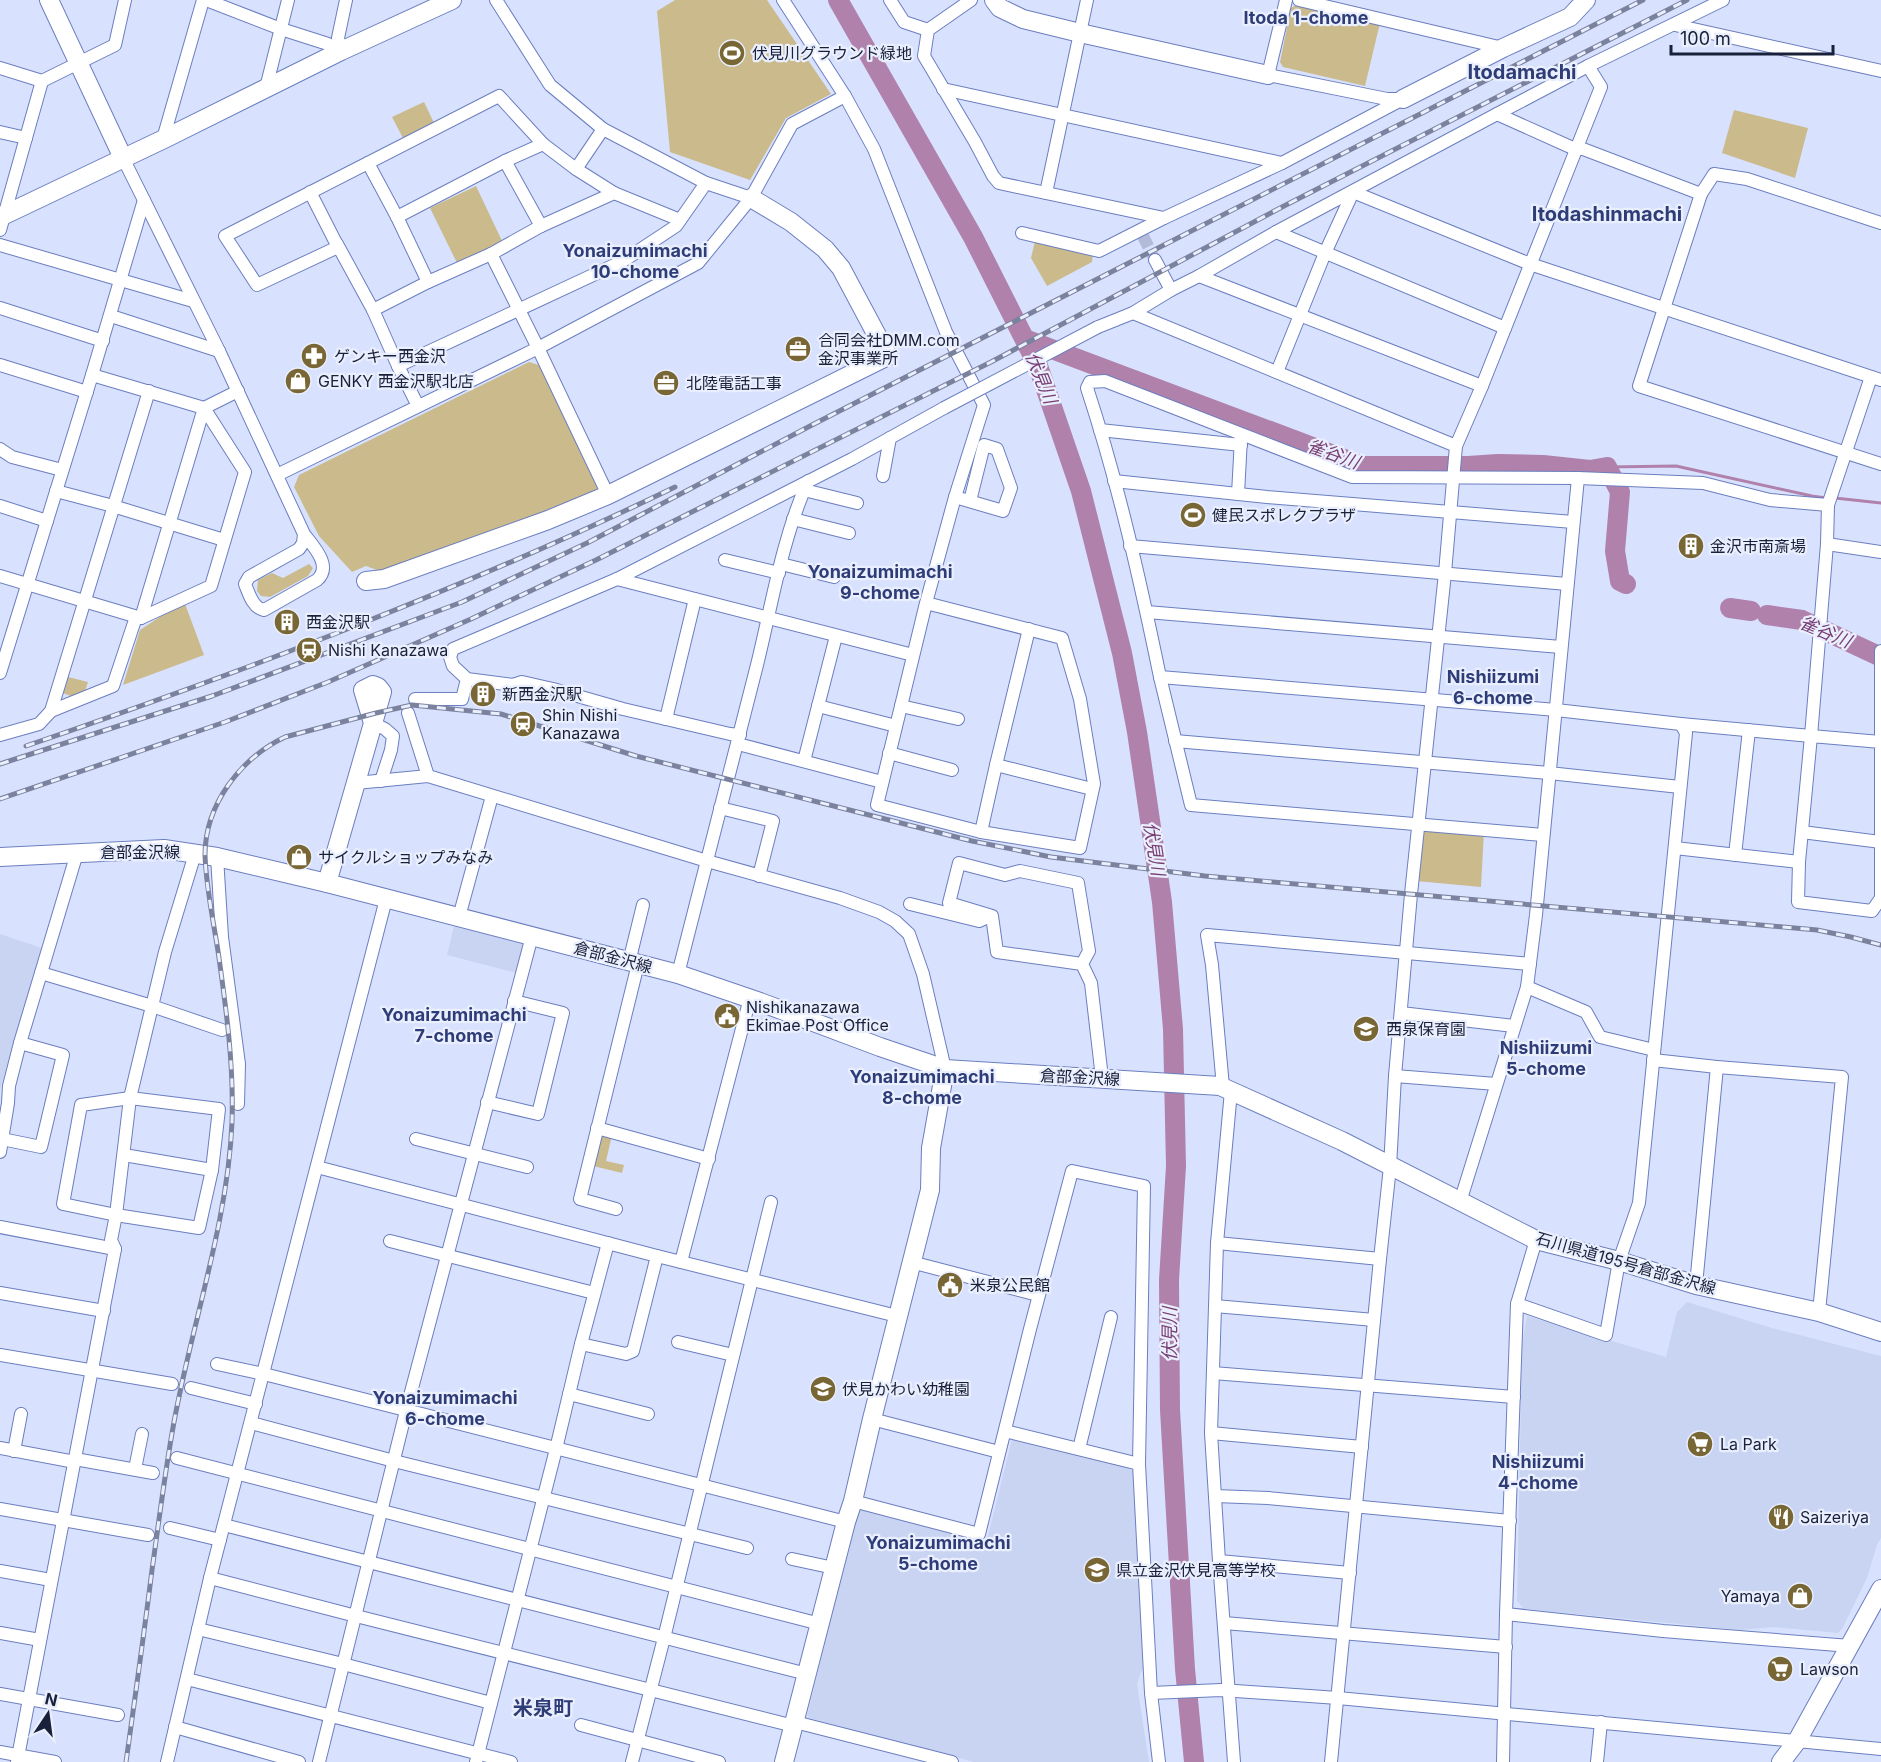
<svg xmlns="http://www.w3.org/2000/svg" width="1881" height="1762" font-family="Inter,'Noto Sans JP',sans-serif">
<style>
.built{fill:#c9d4f2}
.green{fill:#caba8c}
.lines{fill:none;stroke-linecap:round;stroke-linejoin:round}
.stream{stroke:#b082ab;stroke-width:3}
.river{stroke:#b082ab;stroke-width:20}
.street-tunnel{stroke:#b2bbd8;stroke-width:12;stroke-dasharray:12 6;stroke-linecap:butt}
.street-casing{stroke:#6b7ebf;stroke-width:14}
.secondary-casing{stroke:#6b7ebf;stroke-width:20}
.street{stroke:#fff;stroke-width:12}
.secondary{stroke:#fff;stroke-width:18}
.rail-casing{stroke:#7a829e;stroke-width:5}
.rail{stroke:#eaeffe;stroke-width:3;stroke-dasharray:9;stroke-linecap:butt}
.street-bridge-casing{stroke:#6b7ebf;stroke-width:14;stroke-linecap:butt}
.street-bridge{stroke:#fff;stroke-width:12}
.labels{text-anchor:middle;stroke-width:4.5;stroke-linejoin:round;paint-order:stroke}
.poi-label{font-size:16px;fill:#19203a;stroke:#eaeffe;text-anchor:start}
.street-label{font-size:16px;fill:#19203a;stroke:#eaeffe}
.neighbourhood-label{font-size:18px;font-weight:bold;fill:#2e3c77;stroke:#eaeffe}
.water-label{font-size:18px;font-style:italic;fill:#783d73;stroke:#eaeffe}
.quarter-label{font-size:20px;font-weight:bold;fill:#2e3c77;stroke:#eaeffe}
</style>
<rect width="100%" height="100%" fill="#d8e2ff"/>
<g class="built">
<polygon points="454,926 525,943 517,973 447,955"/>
<polygon points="0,934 42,948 0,1090"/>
<polygon points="1687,1302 1772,1328 1881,1356 1881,1538 1877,1545 1867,1578 1842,1629 1838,1633 1773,1627 1741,1630 1524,1609 1517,1601 1522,1343 1527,1316 1666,1357 1677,1312"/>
<polygon points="1012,1439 1091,1457 1135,1471 1146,1668 1141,1672 1137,1684 1149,1762 974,1762 809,1718 807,1716 856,1514 861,1509 987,1540"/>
</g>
<g class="green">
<polygon points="675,0 767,0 831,94 786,118 750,180 670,152 657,11"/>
<polygon points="1296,5 1380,23 1365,86 1283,67 1280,62 1291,8"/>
<polygon points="424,102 435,125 404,140 392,117"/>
<polygon points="1734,110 1808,128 1795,178 1722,153"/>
<polygon points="476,186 503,243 458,265 430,208"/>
<polygon points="1035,241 1093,254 1092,262 1047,286 1031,258"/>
<polygon points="529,362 539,365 598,487 595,494 385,573 366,566 352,572 319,536 294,487 299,475"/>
<polygon points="309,564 313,568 308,576 270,597 261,596 257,591 258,580 272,573 283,578"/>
<polygon points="184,601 204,655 123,685 140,630"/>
<polygon points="68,677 88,682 85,691 73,697 63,693"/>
<polygon points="1419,826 1484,831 1481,887 1416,881"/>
<polygon points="604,1133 612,1135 606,1161 624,1165 622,1173 593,1166 600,1136"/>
</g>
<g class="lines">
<g class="stream">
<polyline points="1607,467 1676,466 1812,496 1826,498"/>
<polyline points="1835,498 1881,503"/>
</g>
<g class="river">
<polyline points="838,0 973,237 1038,366 1081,491 1122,653 1137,732 1162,902 1173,1029 1176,1166 1169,1280 1170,1410 1185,1669 1194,1762"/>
<polyline points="1025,339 1363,466 1468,466 1498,464 1543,465 1590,470 1607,467 1620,492 1615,551 1620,581 1626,584"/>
<polyline points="1730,608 1751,611"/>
<polyline points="1767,615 1802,620 1881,657"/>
</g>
<polyline class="street-tunnel" points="1143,236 1155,260"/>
<defs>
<g id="street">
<polyline points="206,0 281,29 328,44 341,51"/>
<polyline points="496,0 550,85 603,129 706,183 751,198"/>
<polyline points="783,0 845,96 874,149 946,332 984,405 955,497 926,603 877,805 981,832 1080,848 1094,784 1080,699 1062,638 926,603"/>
<polyline points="890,0 904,22 928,30"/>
<polyline points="971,0 928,30 924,56 975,142 993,176 999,183 1164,218"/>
<polyline points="1286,0 1268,75 1387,99 1401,99"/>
<polyline points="1299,0 1503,48"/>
<polyline points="1675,25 1881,71"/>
<polyline points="341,51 338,38 346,0"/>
<polyline points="0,68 42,81 115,45 125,0"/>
<polyline points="266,88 288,0"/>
<polyline points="943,89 1282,163"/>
<polyline points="1497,114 1575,149 1583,149 1701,194 1714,174 1747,179 1881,223"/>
<polyline points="0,132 26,138"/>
<polyline points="163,139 203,0"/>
<path d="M123,158l96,193 85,183c9,12 29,32 13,46l-53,30c-11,-2 -15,-16 -19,-26l4,-7 50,-28 4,-6 1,-9"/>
<polyline points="505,161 541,226 491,254 538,348 608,495"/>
<polyline points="368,163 397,217"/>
<polyline points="310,192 338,247 257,285 225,236 499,96 543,144"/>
<polyline points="614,193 680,220"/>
<polyline points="1046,193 1087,0"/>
<polyline points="1701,194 1639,386 1881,464"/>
<polyline points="541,226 614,193 576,169"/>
<polyline points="0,230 42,81"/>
<polyline points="1276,232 1505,328"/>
<polyline points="1022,233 1099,251 1164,218 1282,163 1403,99"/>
<polyline points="337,244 373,310 428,282"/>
<polyline points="0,245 193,301"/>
<polyline points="491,254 428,282 397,217 505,161 543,144 576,169 603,129"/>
<polyline points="1155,260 1171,290"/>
<polyline points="1199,276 1482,386"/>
<polyline points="0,308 103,341"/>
<polyline points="373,310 398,366 623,261 676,226 706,183"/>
<polyline points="1133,313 1456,446"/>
<polyline points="111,316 219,351"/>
<polyline points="1098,327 1133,313 1171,290 1199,276 1276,232 1497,114 1588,66 1723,0"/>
<polyline points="0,365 87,392"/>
<polyline points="398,366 418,406"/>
<polyline points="1277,372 1325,253 1353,192 1530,264 1881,380"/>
<polyline points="1100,430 1241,445"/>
<polyline points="0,449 12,457 62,470"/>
<polyline points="277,475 538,348 698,263 751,198 792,124 845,96"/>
<polyline points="883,476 890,438"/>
<polyline points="1114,481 1267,497 1573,522"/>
<polyline points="804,490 857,503"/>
<polyline points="56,491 113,506 224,540"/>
<polyline points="1238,494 1241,438"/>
<polyline points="955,497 1003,511 1011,488 997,449 984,445 970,501"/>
<polyline points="0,506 47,521"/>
<polyline points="793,519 849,533"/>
<polyline points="1827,544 1881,552"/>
<polyline points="1130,546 1567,584"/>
<polyline points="725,560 779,573"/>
<polyline points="781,564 834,577"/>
<polyline points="0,576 141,618 211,586 245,472 204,408 238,391"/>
<polyline points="617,579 852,459 944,408"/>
<polyline points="1147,612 1561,647"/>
<polyline points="141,618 204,408 92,375 144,200"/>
<polyline points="1029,629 996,765 1092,789"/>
<polyline points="0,673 92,375"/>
<polyline points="1160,677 1191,805 1543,835"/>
<polyline points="415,699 462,699 467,679"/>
<polyline points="818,706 896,726"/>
<polyline points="901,706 958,719"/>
<polyline points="51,711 149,391"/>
<polyline points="408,713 428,776"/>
<polyline points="666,719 695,599"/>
<polyline points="373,723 385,729 393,736 391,750 381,781"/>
<path d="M1681,724l-125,-14 -396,-33c-20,-97 -42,-195 -73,-289l3,-6 15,-1 247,96 226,1 125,5 67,17 58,5"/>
<polyline points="0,735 39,724 51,711 113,686 136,617"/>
<polyline points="740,735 730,734 623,709 553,689 522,682 513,685 467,679 453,666 450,657 453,649 617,579 913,655"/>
<polyline points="1175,741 1549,773 1680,787"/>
<polyline points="1881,742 1811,736 1799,862 1798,902 1872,911 1881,898 1881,651"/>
<polyline points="738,744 882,782"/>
<polyline points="889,753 952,770"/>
<polyline points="804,761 836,636"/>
<polyline points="356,783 428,776 707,861 840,898 879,912 895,921 909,934 923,974 945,1069"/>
<polyline points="720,808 773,821 759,876"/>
<polyline points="981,832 996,765"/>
<polyline points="1802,832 1881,842"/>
<polyline points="1675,848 1799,862"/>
<polyline points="1735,855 1749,730"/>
<polyline points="217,857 222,937 239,1064 238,1104"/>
<polyline points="910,904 979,921 988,917"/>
<polyline points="459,917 492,796"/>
<polyline points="629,962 643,905"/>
<polyline points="1082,964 997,952 992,916 949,903 959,863 1005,875 1020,871 1078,883 1089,951 1082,964 1091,983 1102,1078"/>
<polyline points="41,973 152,1006 222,1030"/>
<path d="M678,974c26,-103 53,-206 79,-309 15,-61 25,-126 51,-184"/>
<polyline points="1527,987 1586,1012 1600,1037 1654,1050"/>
<polyline points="1401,1013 1514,1026"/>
<polyline points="1653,1060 1717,1067 1842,1077 1819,1312"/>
<polyline points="1395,1076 1411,894 1445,573 1456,446 1482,386 1601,87 1588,66"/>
<polyline points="1223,1087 1212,965 1207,935 1530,964"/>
<polyline points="1231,1091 1217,1243 1380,1259 1390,1167 1395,1076 1496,1084"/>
<polygon points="130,1098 219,1109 212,1170 199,1228 116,1215 63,1204 81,1105"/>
<polyline points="487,1102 538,1114 563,1013 514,1001"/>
<polyline points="597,1128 709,1159"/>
<polyline points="2,1139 41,1147 63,1055 20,1043"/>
<polyline points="416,1139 527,1167"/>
<polyline points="0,1152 8,1103 9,1086 20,1043 77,853"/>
<polyline points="124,1155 212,1170"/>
<polyline points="317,1167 657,1256 897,1316"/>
<polyline points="1460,1202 1527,987 1536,915 1578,478"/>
<polyline points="616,1209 580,1199 638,964"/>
<polyline points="0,1227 115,1249"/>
<polyline points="1536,1240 1517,1304 1506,1614 1663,1631 1850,1646"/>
<polyline points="390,1241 594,1293"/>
<polyline points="1217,1243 1211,1433 1219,1561 1234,1762"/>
<polyline points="681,1262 750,998"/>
<polyline points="911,1262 1038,1295"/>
<polyline points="1696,1285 1717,1067"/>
<polyline points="0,1293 104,1311"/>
<polyline points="1517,1304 1606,1335 1619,1261 1639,1203 1686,733 1681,724 1811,736 1827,544 1828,505 1871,377"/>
<polyline points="1215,1306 1374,1320"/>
<polyline points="678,1342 733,1355"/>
<polyline points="581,1344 626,1354 633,1351 657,1256"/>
<polyline points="0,1355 172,1384"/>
<polyline points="217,1364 264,1374 846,1522"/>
<polyline points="1213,1373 1514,1397"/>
<polyline points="191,1388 256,1404"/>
<polyline points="569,1394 648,1414"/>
<polyline points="872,1419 999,1452"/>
<polyline points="251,1423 394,1461 747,1548"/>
<polyline points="1005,1431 1139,1464 1151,1693 1159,1762"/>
<polyline points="1211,1433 1362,1447"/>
<polyline points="0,1448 75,1462"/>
<polyline points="1079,1449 1111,1317"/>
<polyline points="14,1451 21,1414"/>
<polyline points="177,1458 820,1624"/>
<polyline points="75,1459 153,1473"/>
<polyline points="135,1469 142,1434"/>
<polyline points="1215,1496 1268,1498 1510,1521"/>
<polyline points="853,1501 979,1534 1030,1329 1072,1171 1144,1186 1139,1464"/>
<polyline points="0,1509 148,1535"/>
<polyline points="224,1525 807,1674"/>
<polyline points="170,1528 220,1540"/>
<polyline points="792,1559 834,1568"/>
<polyline points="1219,1561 1350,1573"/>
<polyline points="0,1571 51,1580"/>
<polyline points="210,1578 356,1616 794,1726"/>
<polyline points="1224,1623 1506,1647"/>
<polyline points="198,1629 343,1664 491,1703"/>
<polyline points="0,1633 40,1640"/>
<polyline points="187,1679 511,1762"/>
<polyline points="1151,1693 1221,1690 1338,1698 1881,1749"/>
<polyline points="0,1694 118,1715"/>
<polyline points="795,1722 952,1762"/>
<polyline points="581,1725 719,1762"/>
<polyline points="175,1727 299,1762"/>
<polyline points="0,1752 55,1762"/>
<polyline points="17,1762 115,1249 111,1240 116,1215 130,1098 165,952 195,854"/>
<polyline points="167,1762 210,1578 386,899"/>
<polyline points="319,1762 406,1411 532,936"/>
<polyline points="476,1762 556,1449 581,1344 608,1243"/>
<polyline points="632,1762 664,1638 771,1202"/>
<polyline points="1331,1762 1380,1259"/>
<polyline points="1503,1762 1506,1614"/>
<polyline points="1597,1762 1601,1722"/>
</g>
<g id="secondary">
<polyline points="49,0 123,158"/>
<polyline points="994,0 1000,8 1023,19 1080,33 1268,75"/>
<polyline points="1403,99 1503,48 1570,17 1586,0"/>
<polyline points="0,217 166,138 341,51 452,0"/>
<polyline points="366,581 384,579 548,520 608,495 888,356 841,268 825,249 791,222 751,198"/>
<polyline points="0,857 164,849 217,857 327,883 678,974 760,1002 880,1047 945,1069 1220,1086 1342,1141 1536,1240 1619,1261 1696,1285 1819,1312 1881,1332"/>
<polyline points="327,883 382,692 378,687 373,685 363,690 373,723"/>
<polyline points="784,1762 846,1522 853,1501 872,1419 930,1190 931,1148 945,1069"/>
<polyline points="1781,1762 1797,1741 1881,1589"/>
</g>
</defs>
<use href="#street" class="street-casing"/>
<use href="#secondary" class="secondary-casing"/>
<use href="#street" class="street"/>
<use href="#secondary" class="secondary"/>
<defs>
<g id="rail">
<path d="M26,746c218,-75 441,-158 649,-259"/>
<polyline points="0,764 212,696 462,602 587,543 812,425 1643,0"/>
<polyline points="0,799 225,722 328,682 471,619 596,560 991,362 1284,206 1687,0"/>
<path d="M126,1762c9,-64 18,-128 26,-192 7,-49 13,-99 22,-148 18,-99 54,-200 58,-300 2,-57 -6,-115 -14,-171 -5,-32 -12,-64 -13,-96 0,-51 36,-97 80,-118l91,-24 36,-8 89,9 135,42 336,85 79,16 154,19 612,54 34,7 30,8"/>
</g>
</defs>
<use href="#rail" class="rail-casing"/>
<use href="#rail" class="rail"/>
<defs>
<polyline id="street-bridge" points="944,408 1098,327"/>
</defs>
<use href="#street-bridge" class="street-bridge-casing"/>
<use href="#street-bridge" class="street-bridge"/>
</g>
<defs>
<symbol id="stadium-disc" viewBox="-11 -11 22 22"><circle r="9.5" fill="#786635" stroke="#eaeffe"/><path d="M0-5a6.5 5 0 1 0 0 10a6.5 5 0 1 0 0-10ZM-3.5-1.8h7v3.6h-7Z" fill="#fff"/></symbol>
<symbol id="office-disc" viewBox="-11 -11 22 22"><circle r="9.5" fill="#786635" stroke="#eaeffe"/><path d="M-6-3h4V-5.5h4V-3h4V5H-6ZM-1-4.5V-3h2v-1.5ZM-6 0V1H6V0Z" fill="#fff"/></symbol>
<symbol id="pharmacy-disc" viewBox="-11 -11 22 22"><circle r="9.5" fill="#786635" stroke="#eaeffe"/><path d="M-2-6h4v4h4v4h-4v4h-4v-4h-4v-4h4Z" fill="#fff"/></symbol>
<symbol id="shop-disc" viewBox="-11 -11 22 22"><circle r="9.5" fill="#786635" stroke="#eaeffe"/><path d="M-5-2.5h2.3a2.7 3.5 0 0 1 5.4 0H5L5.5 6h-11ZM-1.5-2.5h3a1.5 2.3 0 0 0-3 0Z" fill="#fff"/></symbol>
<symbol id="building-disc" viewBox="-11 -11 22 22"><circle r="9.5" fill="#786635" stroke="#eaeffe"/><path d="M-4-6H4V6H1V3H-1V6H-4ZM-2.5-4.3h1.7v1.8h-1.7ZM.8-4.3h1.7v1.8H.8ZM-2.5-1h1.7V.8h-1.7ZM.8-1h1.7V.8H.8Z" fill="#fff"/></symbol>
<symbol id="station-disc" viewBox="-11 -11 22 22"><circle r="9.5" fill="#786635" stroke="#eaeffe"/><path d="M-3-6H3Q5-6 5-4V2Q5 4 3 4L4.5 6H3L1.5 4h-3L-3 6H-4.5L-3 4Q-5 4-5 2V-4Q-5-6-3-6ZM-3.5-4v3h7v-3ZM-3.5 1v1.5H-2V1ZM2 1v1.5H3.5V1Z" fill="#fff"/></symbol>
<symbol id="civic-disc" viewBox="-11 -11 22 22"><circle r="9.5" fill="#786635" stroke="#eaeffe"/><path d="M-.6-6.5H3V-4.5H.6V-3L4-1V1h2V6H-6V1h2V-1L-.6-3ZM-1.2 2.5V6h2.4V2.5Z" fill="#fff"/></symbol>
<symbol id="school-disc" viewBox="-11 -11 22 22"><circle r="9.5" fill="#786635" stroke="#eaeffe"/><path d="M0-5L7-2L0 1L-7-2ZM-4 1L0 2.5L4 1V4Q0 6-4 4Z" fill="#fff"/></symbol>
<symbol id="supermarket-disc" viewBox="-11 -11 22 22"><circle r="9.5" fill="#786635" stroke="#eaeffe"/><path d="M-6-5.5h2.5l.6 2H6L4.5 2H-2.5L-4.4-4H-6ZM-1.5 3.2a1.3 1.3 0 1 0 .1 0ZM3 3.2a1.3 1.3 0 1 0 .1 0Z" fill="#fff"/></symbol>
<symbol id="restaurant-disc" viewBox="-11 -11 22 22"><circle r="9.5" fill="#786635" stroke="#eaeffe"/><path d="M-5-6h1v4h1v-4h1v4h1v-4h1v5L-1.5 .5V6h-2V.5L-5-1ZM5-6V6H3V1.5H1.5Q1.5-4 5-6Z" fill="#fff"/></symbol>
</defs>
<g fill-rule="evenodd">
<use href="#stadium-disc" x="717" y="38" width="30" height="30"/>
<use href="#office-disc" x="783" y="334" width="30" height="30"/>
<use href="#pharmacy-disc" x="299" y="341" width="30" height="30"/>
<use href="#shop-disc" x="283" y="366" width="30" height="30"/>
<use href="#office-disc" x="651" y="368" width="30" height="30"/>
<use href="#stadium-disc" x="1178" y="500" width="30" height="30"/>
<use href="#building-disc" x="1676" y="531" width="30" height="30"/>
<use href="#building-disc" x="272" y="607" width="30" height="30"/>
<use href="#station-disc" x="294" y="635" width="30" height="30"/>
<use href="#building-disc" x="468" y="679" width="30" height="30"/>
<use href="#station-disc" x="508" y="709" width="30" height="30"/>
<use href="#shop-disc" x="284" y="842" width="30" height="30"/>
<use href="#civic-disc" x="712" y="1001" width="30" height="30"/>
<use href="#school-disc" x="1351" y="1014" width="30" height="30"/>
<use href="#civic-disc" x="935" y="1270" width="30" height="30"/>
<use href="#school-disc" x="808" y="1374" width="30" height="30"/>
<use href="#supermarket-disc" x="1685" y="1429" width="30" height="30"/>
<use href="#restaurant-disc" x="1766" y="1502" width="30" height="30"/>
<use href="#school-disc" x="1082" y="1555" width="30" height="30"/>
<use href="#shop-disc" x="1785" y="1581" width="30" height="30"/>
<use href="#supermarket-disc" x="1765" y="1654" width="30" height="30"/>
</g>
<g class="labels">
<g class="poi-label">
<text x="752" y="59">伏見川グラウンド緑地</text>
<text x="818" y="346">合同会社DMM.com<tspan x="818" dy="18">金沢事業所</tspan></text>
<text x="334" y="362">ゲンキー西金沢</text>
<text x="318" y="387">GENKY 西金沢駅北店</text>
<text x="686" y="389">北陸電話工事</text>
<text x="1212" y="521">健民スポレクプラザ</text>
<text x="1710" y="552">金沢市南斎場</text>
<text x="306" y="628">西金沢駅</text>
<text x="328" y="656">Nishi Kanazawa</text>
<text x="502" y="700">新西金沢駅</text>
<text x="542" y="721">Shin Nishi<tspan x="542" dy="18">Kanazawa</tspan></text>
<text x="318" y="863">サイクルショップみなみ</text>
<text x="746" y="1013">Nishikanazawa<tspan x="746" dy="18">Ekimae Post Office</tspan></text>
<text x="1386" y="1035">西泉保育園</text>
<text x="970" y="1291">米泉公民館</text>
<text x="842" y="1395">伏見かわい幼稚園</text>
<text x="1720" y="1450">La Park</text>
<text x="1800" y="1523">Saizeriya</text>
<text x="1116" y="1576">県立金沢伏見高等学校</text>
<text x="1780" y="1602" text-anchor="end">Yamaya</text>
<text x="1800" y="1675">Lawson</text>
</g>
<g class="street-label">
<text x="140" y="858">倉部金沢線</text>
<text transform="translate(613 957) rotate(15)" y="6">倉部金沢線</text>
<text transform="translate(1080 1077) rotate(3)" y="6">倉部金沢線</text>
<text transform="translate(1626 1263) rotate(16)" y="6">石川県道195号倉部金沢線</text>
</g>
<g class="neighbourhood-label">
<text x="1306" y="24">Itoda 1-chome</text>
<text x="635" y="257">Yonaizumimachi<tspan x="635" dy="21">10-chome</tspan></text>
<text x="880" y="578">Yonaizumimachi<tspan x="880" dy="21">9-chome</tspan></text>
<text x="1493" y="683">Nishiizumi<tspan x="1493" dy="21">6-chome</tspan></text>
<text x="454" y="1021">Yonaizumimachi<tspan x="454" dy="21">7-chome</tspan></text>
<text x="1546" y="1054">Nishiizumi<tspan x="1546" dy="21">5-chome</tspan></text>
<text x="922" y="1083">Yonaizumimachi<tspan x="922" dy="21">8-chome</tspan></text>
<text x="445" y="1404">Yonaizumimachi<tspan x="445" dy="21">6-chome</tspan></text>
<text x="1538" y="1468">Nishiizumi<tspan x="1538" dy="21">4-chome</tspan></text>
<text x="938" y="1549">Yonaizumimachi<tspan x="938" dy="21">5-chome</tspan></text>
</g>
<g class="water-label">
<text transform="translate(1041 378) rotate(68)" y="6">伏見川</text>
<text transform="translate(1333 454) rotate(20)" y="6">雀谷川</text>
<text transform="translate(1825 632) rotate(23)" y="6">雀谷川</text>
<text transform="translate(1154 849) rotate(81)" y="6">伏見川</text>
<text transform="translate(1170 1334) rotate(-90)" y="6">伏見川</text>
</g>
<g class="quarter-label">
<text x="1522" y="79">Itodamachi</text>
<text x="1607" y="221">Itodashinmachi</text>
<text x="543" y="1715">米泉町</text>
</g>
</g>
<g transform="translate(48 1714) rotate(13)" stroke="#eaeffe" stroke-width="4.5" paint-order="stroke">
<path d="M0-4.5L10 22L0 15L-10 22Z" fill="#19203a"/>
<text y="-9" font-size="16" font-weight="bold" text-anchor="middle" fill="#19203a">N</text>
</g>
<path d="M1671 45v9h162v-9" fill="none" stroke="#19203a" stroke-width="3"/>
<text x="1680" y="45" font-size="18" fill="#19203a" stroke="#eaeffe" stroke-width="4.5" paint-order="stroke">100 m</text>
</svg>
